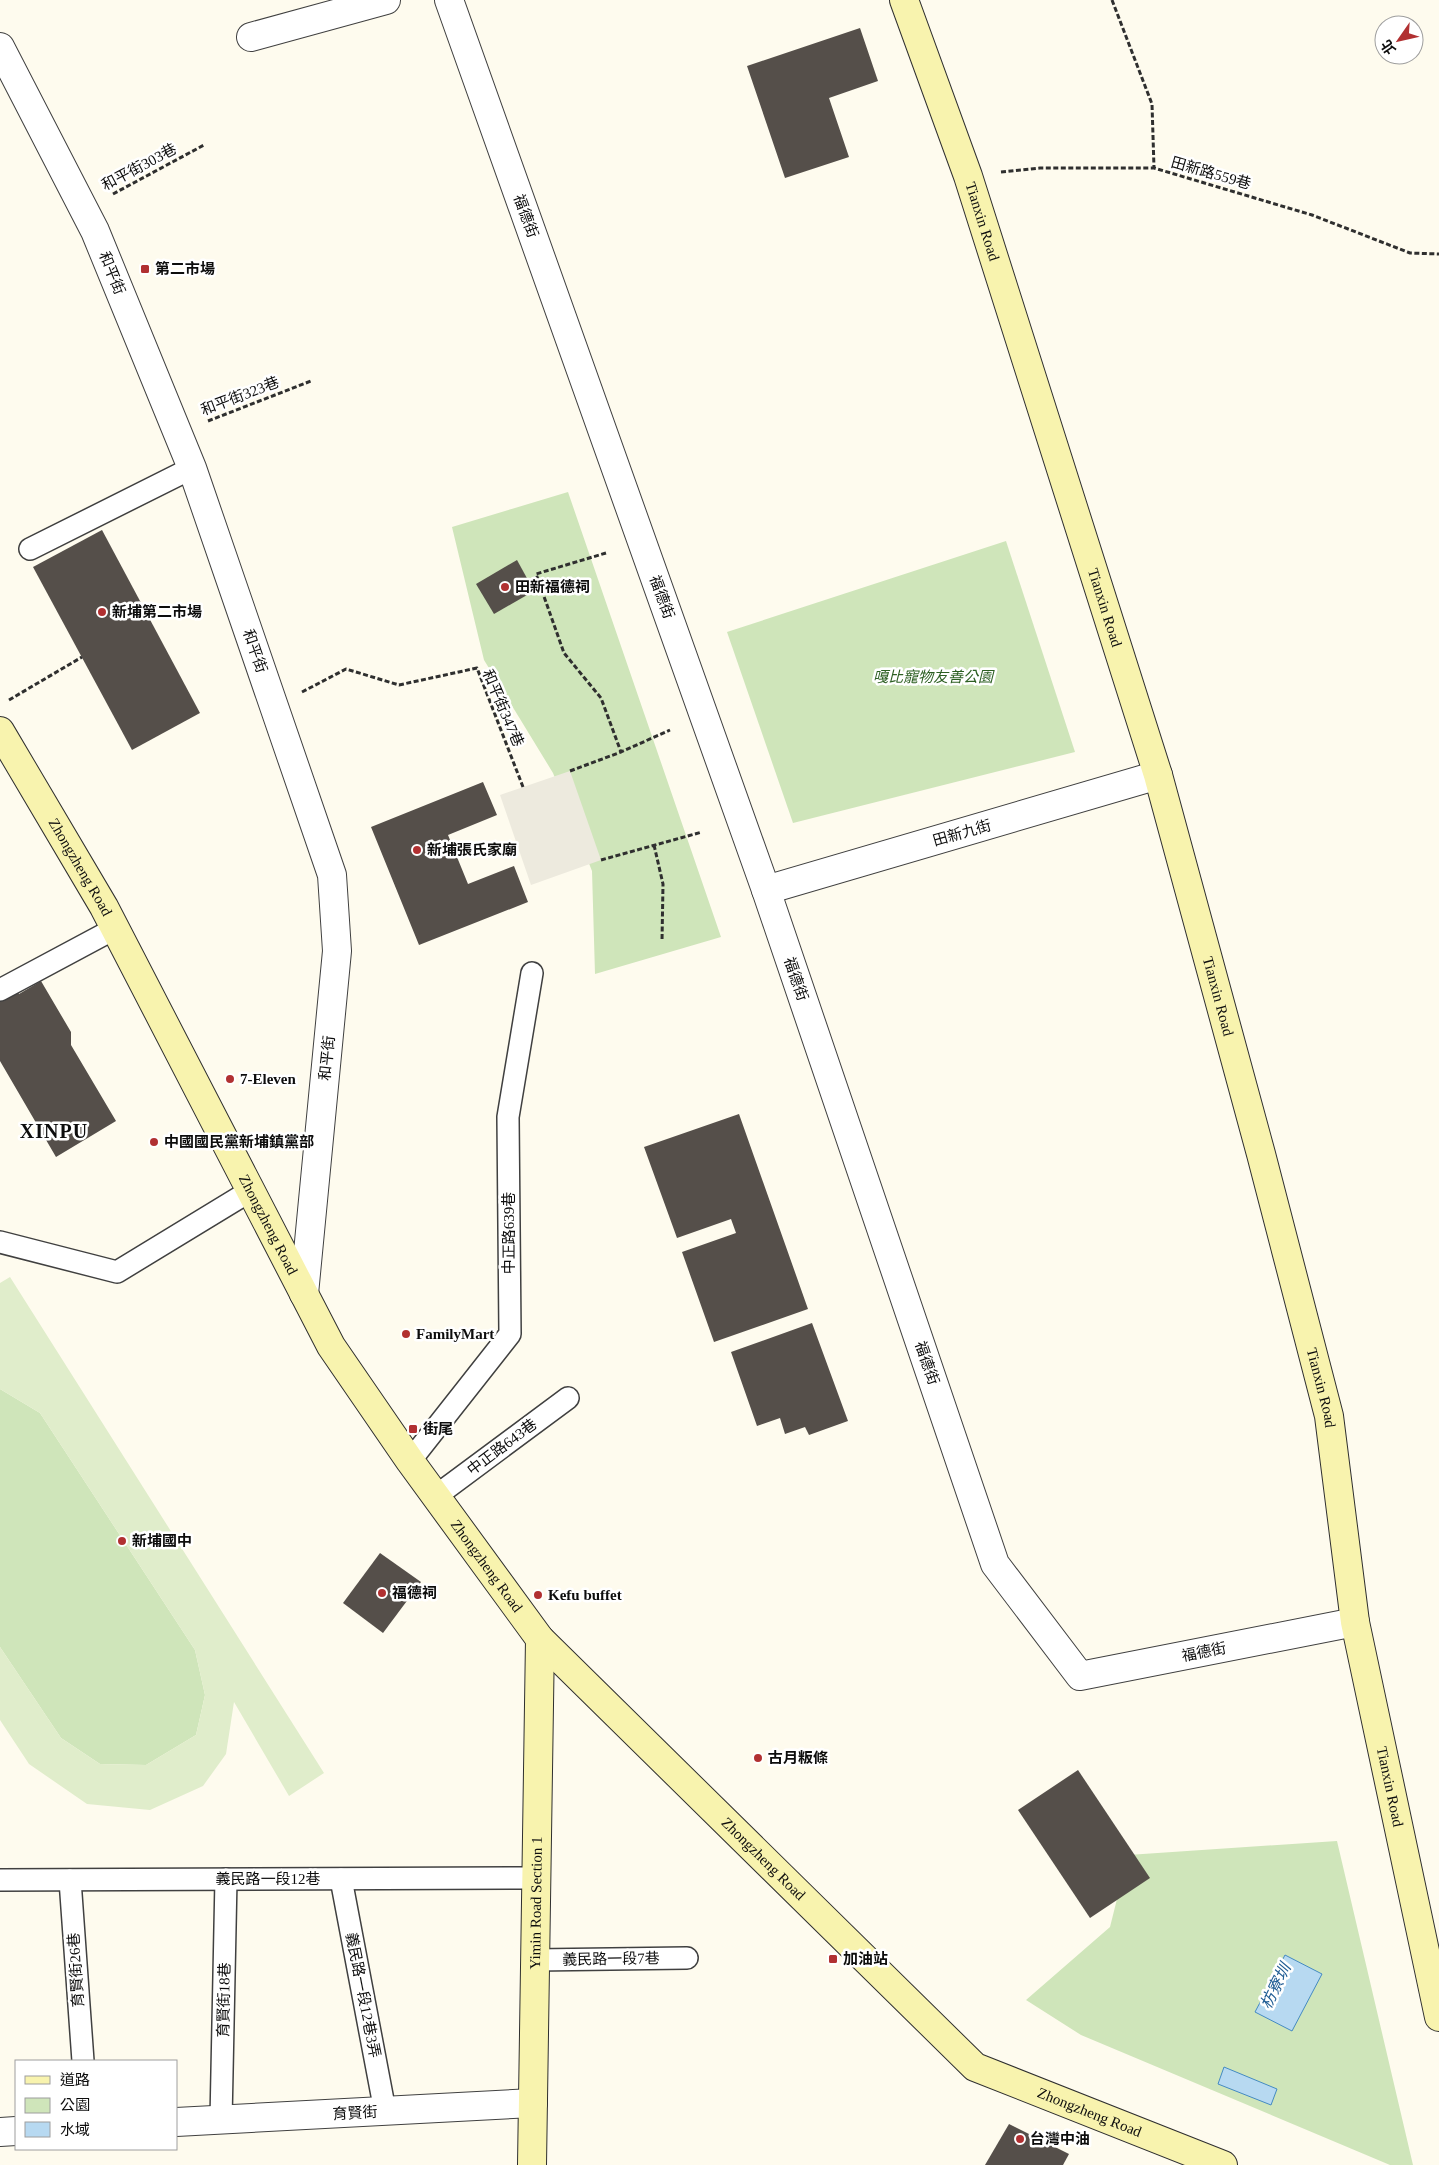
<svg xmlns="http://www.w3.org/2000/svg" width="1439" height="2165" font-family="'Times New Roman','Noto Sans TC',serif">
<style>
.green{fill:#cfe5ba}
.pitch{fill:#e0edcb}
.plaza{fill:#edeade}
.water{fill:#b7d9f1;stroke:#448ac2}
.building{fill:#554f4a}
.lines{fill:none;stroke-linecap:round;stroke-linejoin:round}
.lane-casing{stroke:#404040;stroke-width:24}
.street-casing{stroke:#404040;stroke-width:30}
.secondary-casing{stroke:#2f2f2f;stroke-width:30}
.path{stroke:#2f2f2f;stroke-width:3;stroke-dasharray:5 2.5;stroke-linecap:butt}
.lane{stroke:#fff;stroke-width:21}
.street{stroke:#fff;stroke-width:28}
.secondary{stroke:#f8f3ae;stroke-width:28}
.poi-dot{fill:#b13031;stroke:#fff;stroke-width:2}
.labels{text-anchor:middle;stroke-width:5;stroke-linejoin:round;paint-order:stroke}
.street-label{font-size:15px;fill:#0d0d0d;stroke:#fff}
.poi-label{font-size:15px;font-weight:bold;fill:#0d0d0d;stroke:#fff;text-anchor:start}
.park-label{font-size:15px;font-style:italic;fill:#2c5f22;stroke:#fff}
.water-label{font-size:16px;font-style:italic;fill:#205d94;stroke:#fff}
.district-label{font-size:20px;font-weight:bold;letter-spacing:1px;fill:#0d0d0d;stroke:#fff}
</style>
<rect width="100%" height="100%" fill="#fefbee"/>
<g class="green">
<polygon points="568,492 721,937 595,974 592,871 553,773 484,660 452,527"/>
<polygon points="1006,541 1075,752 793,823 727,632"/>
<polygon points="0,1389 40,1413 195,1650 205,1695 196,1735 146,1765 100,1764 61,1738 0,1647"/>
<polygon points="1337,1841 1413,2165 1390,2165 1081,2035 1026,2000 1110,1927 1128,1855"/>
</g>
<polygon class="pitch" points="10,1277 324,1773 289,1796 234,1702 226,1754 203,1786 150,1810 87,1804 29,1764 0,1720 0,1647 61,1738 100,1764 146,1765 196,1735 205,1695 195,1650 40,1413 0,1389 0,1283"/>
<polygon class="plaza" points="570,771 601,860 531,885 500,795"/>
<g class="water">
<polygon points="1285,1955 1322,1974 1292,2031 1255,2012"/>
<polygon points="1224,2067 1277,2089 1271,2105 1218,2084"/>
</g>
<g class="building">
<polygon points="860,28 878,81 829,98 849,157 785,178 747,66"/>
<polygon points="102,530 200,713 132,750 33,567"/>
<polygon points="517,560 534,591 494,614 476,584"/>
<polygon points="483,782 497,815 448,835 468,884 514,866 528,902 419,945 371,827"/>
<polygon points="41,981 71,1032 71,1045 116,1121 56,1157 0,1061 0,991 13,983 19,994"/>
<polygon points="739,1114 808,1309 714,1342 682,1252 736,1233 731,1219 677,1238 644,1147"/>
<polygon points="812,1323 848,1421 809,1435 805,1427 785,1434 780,1418 757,1426 731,1352"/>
<polygon points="380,1553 421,1582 383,1633 343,1603"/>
<polygon points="1078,1770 1150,1878 1090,1918 1018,1810"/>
<polygon points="1009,2124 1069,2154 1063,2165 985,2165"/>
</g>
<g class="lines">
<defs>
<g id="lane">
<polyline points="30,549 192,468"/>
<polyline points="0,990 114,929"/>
<polyline points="0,1242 117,1272 250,1191"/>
<polyline points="410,1461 510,1334 508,1117 532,973"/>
<polyline points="436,1496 568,1398"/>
<polyline points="341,1879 385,2111"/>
<polyline points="0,1880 536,1878"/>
<polyline points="70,1880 83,2061"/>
<polyline points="535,1960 687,1958"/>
<polyline points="221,2120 226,1879"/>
</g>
<g id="street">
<polyline points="449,0 766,890 995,1564 1080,1676 1355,1622"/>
<polyline points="251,37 386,0"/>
<polyline points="0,47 95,231 192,468 332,875 337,951 304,1294"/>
<polyline points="766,890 1158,775"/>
<polyline points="176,2122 533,2103"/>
<polyline points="0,2132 16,2131"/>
</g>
<g id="secondary">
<path id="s1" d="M904,0l64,176 190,599 103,379 68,262 26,206 84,395"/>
<path id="s2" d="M0,731l104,176 227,439 79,115 130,178 435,428 248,98"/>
<path id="s3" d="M532,2165l8,-526"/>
</g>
</defs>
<use href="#lane" class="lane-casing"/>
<use href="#street" class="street-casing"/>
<use href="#secondary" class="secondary-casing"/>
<g class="path">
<polyline points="1112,0 1152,104 1154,168"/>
<polyline points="1001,172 1040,168 1154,168 1312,215 1410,253 1439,254"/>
<polyline points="113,194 204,145"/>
<polyline points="208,421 311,381"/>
<polyline points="606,553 536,574 564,653 601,698 621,752"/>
<polyline points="302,692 346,669 399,685 477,668 523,787"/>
<polyline points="9,700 82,657"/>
<polyline points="570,771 621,752 670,730"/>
<polyline points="654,845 663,884 662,941"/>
<polyline points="601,860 702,832"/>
</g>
<use href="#lane" class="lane"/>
<use href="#street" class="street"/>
<use href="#secondary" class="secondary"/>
</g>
<g class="poi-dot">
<rect x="140" y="264" width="10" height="10" rx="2.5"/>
<circle cx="505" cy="587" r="5"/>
<circle cx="102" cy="612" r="5"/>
<circle cx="417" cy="850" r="5"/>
<circle cx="230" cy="1079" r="5"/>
<circle cx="154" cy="1142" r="5"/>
<circle cx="406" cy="1334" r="5"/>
<rect x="408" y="1424" width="10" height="10" rx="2.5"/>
<circle cx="122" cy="1541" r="5"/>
<circle cx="382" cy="1593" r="5"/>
<circle cx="538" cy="1595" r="5"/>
<circle cx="758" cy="1758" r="5"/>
<rect x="828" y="1954" width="10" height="10" rx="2.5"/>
<circle cx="1020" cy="2139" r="5"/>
</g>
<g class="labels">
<g class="street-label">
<text transform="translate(139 167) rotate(-28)" y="5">和平街303巷</text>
<text transform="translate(1211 173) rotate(16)" y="5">田新路559巷</text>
<text transform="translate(526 216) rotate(70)" y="5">福德街</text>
<text dy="5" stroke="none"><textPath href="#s1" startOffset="235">Tianxin Road</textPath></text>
<text transform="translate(112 273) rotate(68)" y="5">和平街</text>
<text transform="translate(240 396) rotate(-21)" y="5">和平街323巷</text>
<text transform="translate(662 597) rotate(70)" y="5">福德街</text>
<text dy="5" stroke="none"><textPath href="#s1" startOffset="640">Tianxin Road</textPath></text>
<text transform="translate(255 651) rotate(71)" y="5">和平街</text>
<text transform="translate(503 708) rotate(67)" y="5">和平街347巷</text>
<text transform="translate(962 833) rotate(-16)" y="5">田新九街</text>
<text dy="5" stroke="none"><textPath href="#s2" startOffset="158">Zhongzheng Road</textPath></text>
<text transform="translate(796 979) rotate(71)" y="5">福德街</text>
<text dy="5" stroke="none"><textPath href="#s1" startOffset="1045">Tianxin Road</textPath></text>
<text transform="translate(327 1058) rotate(-84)" y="5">和平街</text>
<text dy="5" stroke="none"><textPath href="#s2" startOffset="562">Zhongzheng Road</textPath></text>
<text transform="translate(509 1233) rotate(-90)" y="5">中正路639巷</text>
<text transform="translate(927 1363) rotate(71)" y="5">福德街</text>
<text dy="5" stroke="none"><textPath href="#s1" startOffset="1450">Tianxin Road</textPath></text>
<text transform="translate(502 1447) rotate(-37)" y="5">中正路643巷</text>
<text dy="5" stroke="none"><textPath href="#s2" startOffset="968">Zhongzheng Road</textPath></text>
<text transform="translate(1204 1652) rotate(-11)" y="5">福德街</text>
<text dy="5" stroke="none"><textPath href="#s1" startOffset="1855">Tianxin Road</textPath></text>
<text dy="5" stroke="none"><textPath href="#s2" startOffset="1372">Zhongzheng Road</textPath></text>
<text x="268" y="1884">義民路一段12巷</text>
<text dy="5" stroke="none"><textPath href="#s3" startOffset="262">Yimin Road Section 1</textPath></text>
<text transform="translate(611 1959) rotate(-1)" y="5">義民路一段7巷</text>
<text transform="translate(76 1970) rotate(-94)" y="5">育賢街26巷</text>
<text transform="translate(363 1995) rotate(79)" y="5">義民路一段12巷3弄</text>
<text transform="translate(224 2000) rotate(-89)" y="5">育賢街18巷</text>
<text transform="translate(355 2113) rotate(-3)" y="5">育賢街</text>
<text dy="5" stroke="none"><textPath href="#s2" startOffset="1792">Zhongzheng Road</textPath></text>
</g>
<g class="poi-label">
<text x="155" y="274">第二市場</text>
<text x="515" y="592">田新福德祠</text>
<text x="112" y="617">新埔第二市場</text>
<text x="427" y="855">新埔張氏家廟</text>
<text x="240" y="1084">7-Eleven</text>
<text x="164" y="1147">中國國民黨新埔鎮黨部</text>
<text x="416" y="1339">FamilyMart</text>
<text x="423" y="1434">街尾</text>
<text x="132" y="1546">新埔國中</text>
<text x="392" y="1598">福德祠</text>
<text x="548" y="1600">Kefu buffet</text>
<text x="768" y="1763">古月粄條</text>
<text x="843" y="1964">加油站</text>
<text x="1030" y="2144">台灣中油</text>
</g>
<g class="park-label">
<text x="933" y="682">嘎比寵物友善公園</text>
</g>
<g class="water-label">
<text transform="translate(1275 1986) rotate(-64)" y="6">枋寮圳</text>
</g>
<g class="district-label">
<text x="54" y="1138">XINPU</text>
</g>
</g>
<rect x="15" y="2060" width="162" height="90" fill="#ffffff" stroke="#9e9e9e"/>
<rect x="25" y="2076" width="25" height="8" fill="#f8f3ae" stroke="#9e9e9e"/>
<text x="60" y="2085" font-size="15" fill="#0d0d0d">道路</text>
<rect x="25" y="2098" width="25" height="15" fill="#cfe5ba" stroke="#9e9e9e"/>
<text x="60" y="2110" font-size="15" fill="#0d0d0d">公園</text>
<rect x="25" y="2122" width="25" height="15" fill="#b7d9f1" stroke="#9e9e9e"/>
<text x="60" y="2135" font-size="15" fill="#0d0d0d">水域</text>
<g transform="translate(1399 40) rotate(236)"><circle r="24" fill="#ffffff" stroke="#9e9e9e"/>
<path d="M0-4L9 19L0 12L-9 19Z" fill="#b13031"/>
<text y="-8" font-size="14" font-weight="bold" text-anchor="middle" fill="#0d0d0d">北</text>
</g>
</svg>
